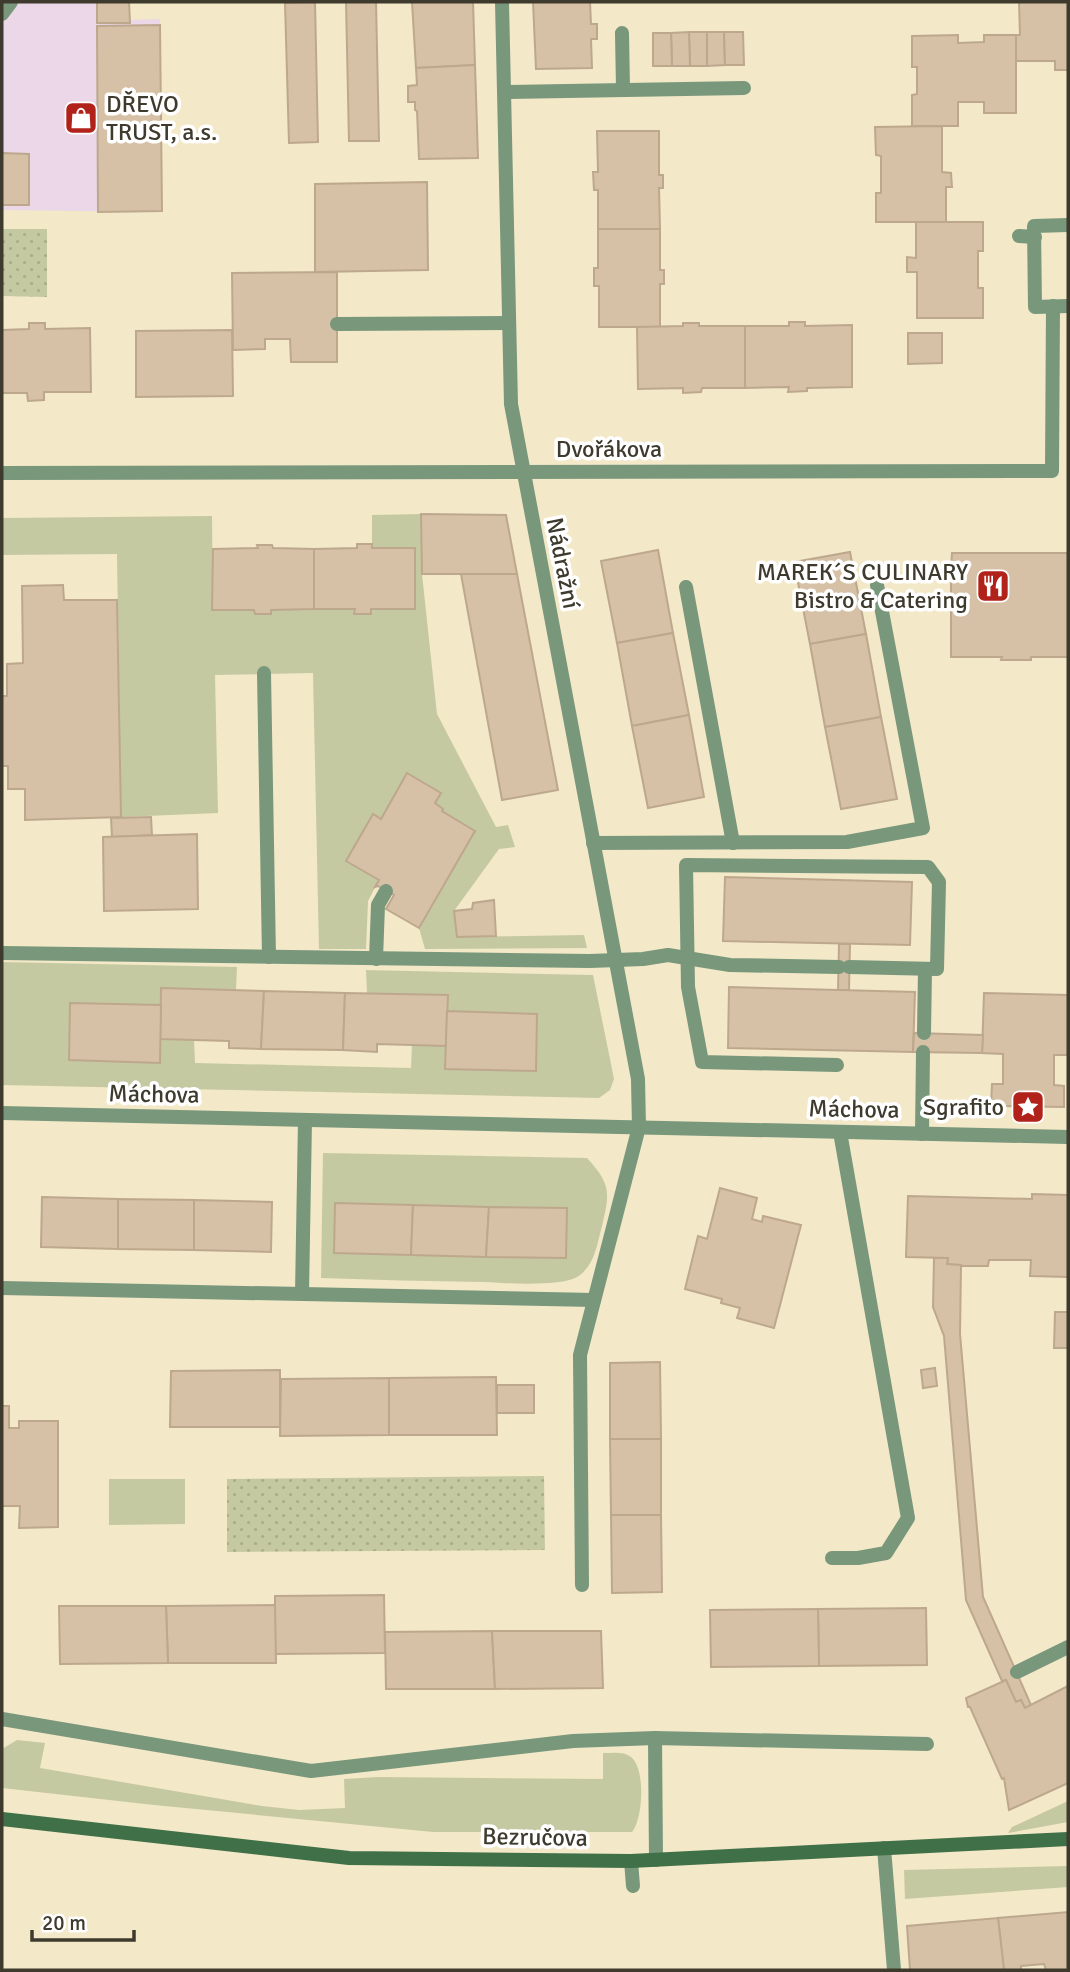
<svg xmlns="http://www.w3.org/2000/svg" width="1070" height="1972" font-family="Signika,sans-serif">
<style>
.commercial{fill:#ebd7e7}
.grass{fill:#c5c9a2}
.park{fill:url(#park-dots)}
.building{fill:#d6c1a6;stroke:#bda88e;stroke-width:2}
.lines{fill:none;stroke-linecap:round;stroke-linejoin:round}
.lane{stroke:#78977b;stroke-width:14}
.street{stroke:#78977b;stroke-width:14}
.secondary{stroke:#407047;stroke-width:14}
.labels{text-anchor:middle;stroke-width:7;stroke-linejoin:round;paint-order:stroke}
.poi-label{font-size:24px;fill:#3e3a2d;stroke:#fff;text-anchor:end}
.street-label{font-size:24px;fill:#3e3a2d;stroke:#fff}
</style>
<defs>
<pattern id="park-dots" width="8" height="8" patternUnits="userSpaceOnUse" patternTransform="scale(1.75)"><rect width="8" height="8" fill="#c5c9a2"/><path d="M2 2h.1M6 6h.1" fill="none" stroke="#aaad8c" stroke-width="1.8" stroke-linecap="round"/></pattern>
</defs>
<rect width="100%" height="100%" fill="#f3e8c8"/>
<polygon class="commercial" points="2,2 129,2 130,20 160,19 162,212 2,210"/>
<g class="grass">
<polygon points="421,514 422,574 437,714 496,827 508,825 515,847 499,849 454,911 457,937 584,935 587,948 425,949 419,928 475,831 442,812 407,774 381,819 373,815 346,861 379,880 368,901 366,949 319,949 313,673 215,675 218,813 121,817 117,554 2,555 2,518 212,516 213,610 254,610 255,614 270,614 271,610 355,609 354,613 371,609 415,609 415,548 372,548 372,515"/>
<polygon points="2,962 237,967 236,990 161,988 161,1005 70,1003 69,1060 159,1063 160,1039 194,1040 195,1063 411,1068 412,1045 446,1046 445,1069 535,1071 537,1014 447,1011 447,995 367,993 366,970 593,975 614,1079 610,1090 599,1098 2,1085"/>
<path d="M323,1153l264,5c24,26 23,35 15,68 -5,18 -7,40 -25,51 -17,10 -74,6 -95,5 -54,-1 -108,-2 -161,-4z"/>
<polygon points="109,1479 185,1479 185,1524 109,1525"/>
<path d="M17,1740l28,3 -5,25 222,38 37,4 46,-2 -1,-29 34,-2 225,2v-26c9,0 21,-2 28,4 15,12 12,62 1,75h-199l-279,-27 -152,-17v-39z"/>
<polygon points="1068,1801 1068,1822 1008,1833 1012,1827"/>
<polygon points="1068,1866 1068,1887 905,1899 904,1870"/>
</g>
<g class="park">
<polygon points="2,229 47,229 47,297 2,296"/>
<polygon points="544,1476 545,1550 227,1552 227,1479"/>
</g>
<g class="building">
<polygon points="97,2 129,2 130,23 97,23"/>
<polygon points="315,2 318,142 289,143 285,3"/>
<polygon points="346,2 376,2 379,141 349,141"/>
<polygon points="412,2 473,2 475,65 416,68"/>
<polygon points="533,2 590,2 591,24 597,24 597,39 591,39 592,68 536,69"/>
<polygon points="1019,2 1068,2 1068,70 1055,70 1055,61 1016,61 1016,35 1020,35"/>
<polygon points="160,25 162,211 98,212 97,26"/>
<polygon points="689,32 707,32 707,66 690,66"/>
<polygon points="689,32 690,66 672,66 671,33"/>
<polygon points="707,32 724,32 725,65 707,66"/>
<polygon points="724,32 743,32 744,65 725,65"/>
<polygon points="653,33 671,33 672,66 653,66"/>
<polygon points="958,35 958,43 984,42 984,35 1016,35 1016,113 984,113 984,102 958,102 958,126 912,126 912,95 917,94 917,67 912,67 912,36"/>
<polygon points="475,65 478,158 419,159 417,111 415,110 415,102 408,102 408,86 417,85 416,68"/>
<polygon points="942,126 942,172 951,173 952,187 946,187 946,222 876,222 876,193 881,193 881,156 876,155 875,127"/>
<polygon points="597,131 659,131 659,175 663,175 663,188 659,188 660,229 598,229 598,190 594,190 593,172 598,172"/>
<polygon points="2,153 29,154 29,205 2,205"/>
<polygon points="427,182 428,270 315,272 315,184"/>
<polygon points="916,222 983,222 983,251 978,251 978,288 983,288 983,318 917,318 917,272 907,272 907,257 916,258"/>
<polygon points="598,229 660,229 660,270 664,270 664,284 660,284 660,327 599,327 599,286 594,286 594,268 598,268"/>
<polygon points="337,272 337,362 291,362 290,339 265,339 265,349 233,350 232,273"/>
<polygon points="789,322 805,322 805,326 852,325 852,387 807,388 807,391 788,392 789,387 745,388 745,326 789,326"/>
<polygon points="29,323 45,323 45,329 90,328 91,392 44,392 44,400 28,401 27,393 2,393 2,330 29,329"/>
<polygon points="683,323 699,323 699,326 745,326 745,388 702,388 701,392 683,393 683,388 638,389 637,327 683,326"/>
<polygon points="232,330 233,396 136,397 136,331"/>
<polygon points="908,333 942,333 942,363 908,364"/>
<polygon points="421,514 506,515 517,574 422,574"/>
<polygon points="357,544 372,544 372,548 415,548 415,609 371,609 371,614 354,614 355,609 314,609 314,549 357,548"/>
<polygon points="257,545 272,545 273,548 314,549 314,609 271,610 271,614 255,614 254,610 212,610 213,549 258,548"/>
<polygon points="658,550 673,633 617,643 601,561"/>
<polygon points="850,552 866,634 810,644 794,562"/>
<polygon points="952,553 1068,553 1068,657 1031,657 1031,660 1001,660 1002,657 951,657 951,567"/>
<polygon points="461,574 517,574 558,790 502,800"/>
<polygon points="63,585 64,600 117,600 121,817 25,820 25,789 8,789 8,766 2,766 2,696 7,696 7,664 23,663 22,586"/>
<polygon points="673,633 689,715 632,726 617,643"/>
<polygon points="866,634 881,717 825,727 810,644"/>
<polygon points="689,715 704,797 648,808 632,726"/>
<polygon points="881,717 897,799 841,809 825,727"/>
<polygon points="407,773 441,793 435,803 443,809 442,811 475,831 419,928 386,909 394,895 378,886 375,887 379,880 346,861 373,814 381,819"/>
<polygon points="151,817 152,835 112,837 111,818"/>
<polygon points="197,834 198,909 104,911 103,837"/>
<polygon points="725,877 912,882 910,945 723,941"/>
<polygon points="494,900 496,936 457,937 454,911 472,909 473,903"/>
<polygon points="839,944 850,944 849,990 838,990"/>
<polygon points="729,987 915,992 913,1052 728,1048"/>
<polygon points="161,988 264,991 261,1049 229,1048 229,1041 160,1039"/>
<polygon points="264,991 345,993 343,1050 261,1049"/>
<polygon points="345,993 448,995 446,1046 377,1044 377,1052 343,1050"/>
<polygon points="984,993 1068,995 1068,1055 1054,1055 1054,1085 1064,1086 1064,1107 991,1106 992,1084 1003,1084 1003,1054 982,1053"/>
<polygon points="70,1003 161,1005 160,1063 69,1060"/>
<polygon points="447,1011 537,1014 536,1071 445,1069"/>
<polygon points="914,1033 983,1035 982,1053 913,1052"/>
<polygon points="720,1188 757,1198 752,1219 762,1222 763,1216 801,1225 774,1328 737,1318 740,1308 721,1303 722,1299 685,1289 698,1236 707,1239"/>
<polygon points="1032,1194 1068,1195 1068,1277 1030,1276 1031,1260 989,1260 988,1266 962,1266 947,1264 948,1258 906,1257 908,1196 1032,1199"/>
<polygon points="42,1197 118,1199 118,1249 41,1247"/>
<polygon points="118,1199 194,1200 194,1250 118,1249"/>
<polygon points="194,1200 272,1202 271,1252 194,1250"/>
<polygon points="335,1203 413,1205 411,1255 334,1253"/>
<polygon points="413,1205 489,1207 486,1257 411,1255"/>
<polygon points="489,1207 567,1208 566,1258 486,1257"/>
<polygon points="934,1258 948,1258 947,1264 961,1265 960,1334 983,1597 1031,1705 1025,1708 1021,1700 1016,1702 1006,1680 1002,1681 966,1600 944,1336 933,1307"/>
<polygon points="1055,1312 1068,1312 1068,1348 1054,1348"/>
<polygon points="660,1362 661,1439 610,1439 610,1363"/>
<polygon points="935,1368 937,1386 923,1388 921,1370"/>
<polygon points="280,1370 280,1427 170,1427 171,1371"/>
<polygon points="496,1377 497,1435 389,1435 389,1378"/>
<polygon points="389,1378 389,1435 280,1436 281,1379"/>
<rect x="497" y="1385" width="37" height="28"/>
<polygon points="2,1406 9,1406 9,1428 19,1428 19,1421 58,1421 58,1527 19,1528 20,1506 2,1506"/>
<polygon points="610,1439 661,1439 661,1515 611,1515"/>
<polygon points="611,1515 661,1515 662,1592 612,1593"/>
<polygon points="384,1595 385,1653 275,1654 275,1596"/>
<polygon points="275,1605 276,1663 168,1663 166,1606"/>
<polygon points="59,1606 166,1606 168,1663 60,1664"/>
<polygon points="926,1608 927,1665 819,1666 818,1609"/>
<polygon points="818,1609 819,1666 711,1667 710,1610"/>
<polygon points="492,1631 495,1689 386,1689 385,1632"/>
<polygon points="492,1631 601,1631 603,1688 495,1689"/>
<polygon points="1006,1680 1016,1702 1021,1700 1025,1708 1068,1686 1068,1783 1009,1810 1004,1778 1002,1779 970,1707 968,1707 966,1698"/>
<polygon points="1068,1912 1068,1970 1046,1970 1044,1964 1021,1966 1021,1970 1004,1970 998,1918"/>
<polygon points="998,1918 1004,1970 910,1970 907,1926"/>
</g>
<g class="lines">
<g class="lane">
<polyline points="2,14 11,2"/>
<polyline points="622,33 623,89"/>
<polyline points="505,92 744,88"/>
<polyline points="1019,236 1035,237"/>
<polyline points="337,324 509,323"/>
<polyline points="686,587 733,843"/>
<polyline points="264,673 269,957"/>
<polyline points="593,843 847,842 923,828 877,585"/>
<polyline points="2,953 590,961 643,959 668,955 730,965 839,967"/>
<polyline points="376,959 378,905 386,891"/>
<polyline points="924,1033 925,969"/>
<polyline points="837,1065 702,1062 688,987 686,865 928,867 939,882 937,969 849,967"/>
<polyline points="922,1134 923,1052"/>
<polyline points="832,1558 858,1558 886,1553 908,1518 840,1132"/>
<polyline points="2,1719 311,1771 573,1741 655,1738 927,1744"/>
<polyline points="655,1738 656,1860"/>
<polyline points="884,1848 894,1970"/>
<polyline points="631,1861 633,1886"/>
</g>
<g class="street">
<polyline points="502,2 511,404 638,1079 639,1127 580,1355 582,1585"/>
<polyline points="1068,225 1034,226 1035,307 1068,306"/>
<polyline points="2,473 1052,471 1053,306"/>
<polyline points="2,1113 1068,1137"/>
<polyline points="2,1288 594,1300"/>
<polyline points="302,1294 305,1120"/>
<polyline points="1017,1672 1068,1647"/>
</g>
<polyline class="secondary" points="2,1819 349,1858 631,1861 1068,1839"/>
</g>
<defs>
<symbol id="shop-square" viewBox="-11 -11 22 22"><rect x="-9" y="-9" width="18" height="18" rx="4" fill="#b1221a" stroke="#fff"/><path d="M-5-2.5h2.3a2.7 3.5 0 0 1 5.4 0H5L5.5 6h-11ZM-1.5-2.5h3a1.5 2.3 0 0 0-3 0Z" fill="#fff"/></symbol>
<symbol id="restaurant-square" viewBox="-11 -11 22 22"><rect x="-9" y="-9" width="18" height="18" rx="4" fill="#b1221a" stroke="#fff"/><path d="M-5-6h1v4h1v-4h1v4h1v-4h1v5L-1.5 .5V6h-2V.5L-5-1ZM5-6V6H3V1.5H1.5Q1.5-4 5-6Z" fill="#fff"/></symbol>
<symbol id="sight-square" viewBox="-11 -11 22 22"><rect x="-9" y="-9" width="18" height="18" rx="4" fill="#b1221a" stroke="#fff"/><path d="M0-6L1.8-2.2L6-1.7L2.9 1.2L3.7 5.4L0 3.3L-3.7 5.4L-2.9 1.2L-6-1.7L-1.8-2.2Z" fill="#fff"/></symbol>
</defs>
<g fill-rule="evenodd">
<use href="#shop-square" x="62" y="99" width="38" height="38"/>
<use href="#restaurant-square" x="974" y="567" width="38" height="38"/>
<use href="#sight-square" x="1009" y="1088" width="38" height="38"/>
</g>
<g class="labels">
<g class="poi-label">
<text x="106" y="112" text-anchor="start">DŘEVO<tspan x="106" dy="28">TRUST, a.s.</tspan></text>
<text x="968" y="580">MAREK´S CULINARY<tspan x="968" dy="28">Bistro &amp; Catering</tspan></text>
<text x="1004" y="1115">Sgrafito</text>
</g>
<g class="street-label">
<text x="609" y="457">Dvořákova</text>
<text transform="translate(563 563) rotate(79)" y="8">Nádražní</text>
<text transform="translate(154 1094) rotate(1)" y="8">Máchova</text>
<text transform="translate(854 1109) rotate(1)" y="8">Máchova</text>
<text transform="translate(535 1837) rotate(1)" y="8">Bezručova</text>
</g>
</g>
<rect width="1070" height="1972" fill="none" stroke="#3e3a2d" stroke-width="7"/>
<path d="M32 1930v10h102v-10" fill="none" stroke="#3e3a2d" stroke-width="3.5"/>
<text x="42" y="1930" font-size="21" fill="#3e3a2d" stroke="#ffffff" stroke-width="5" paint-order="stroke">20 m</text>
</svg>
